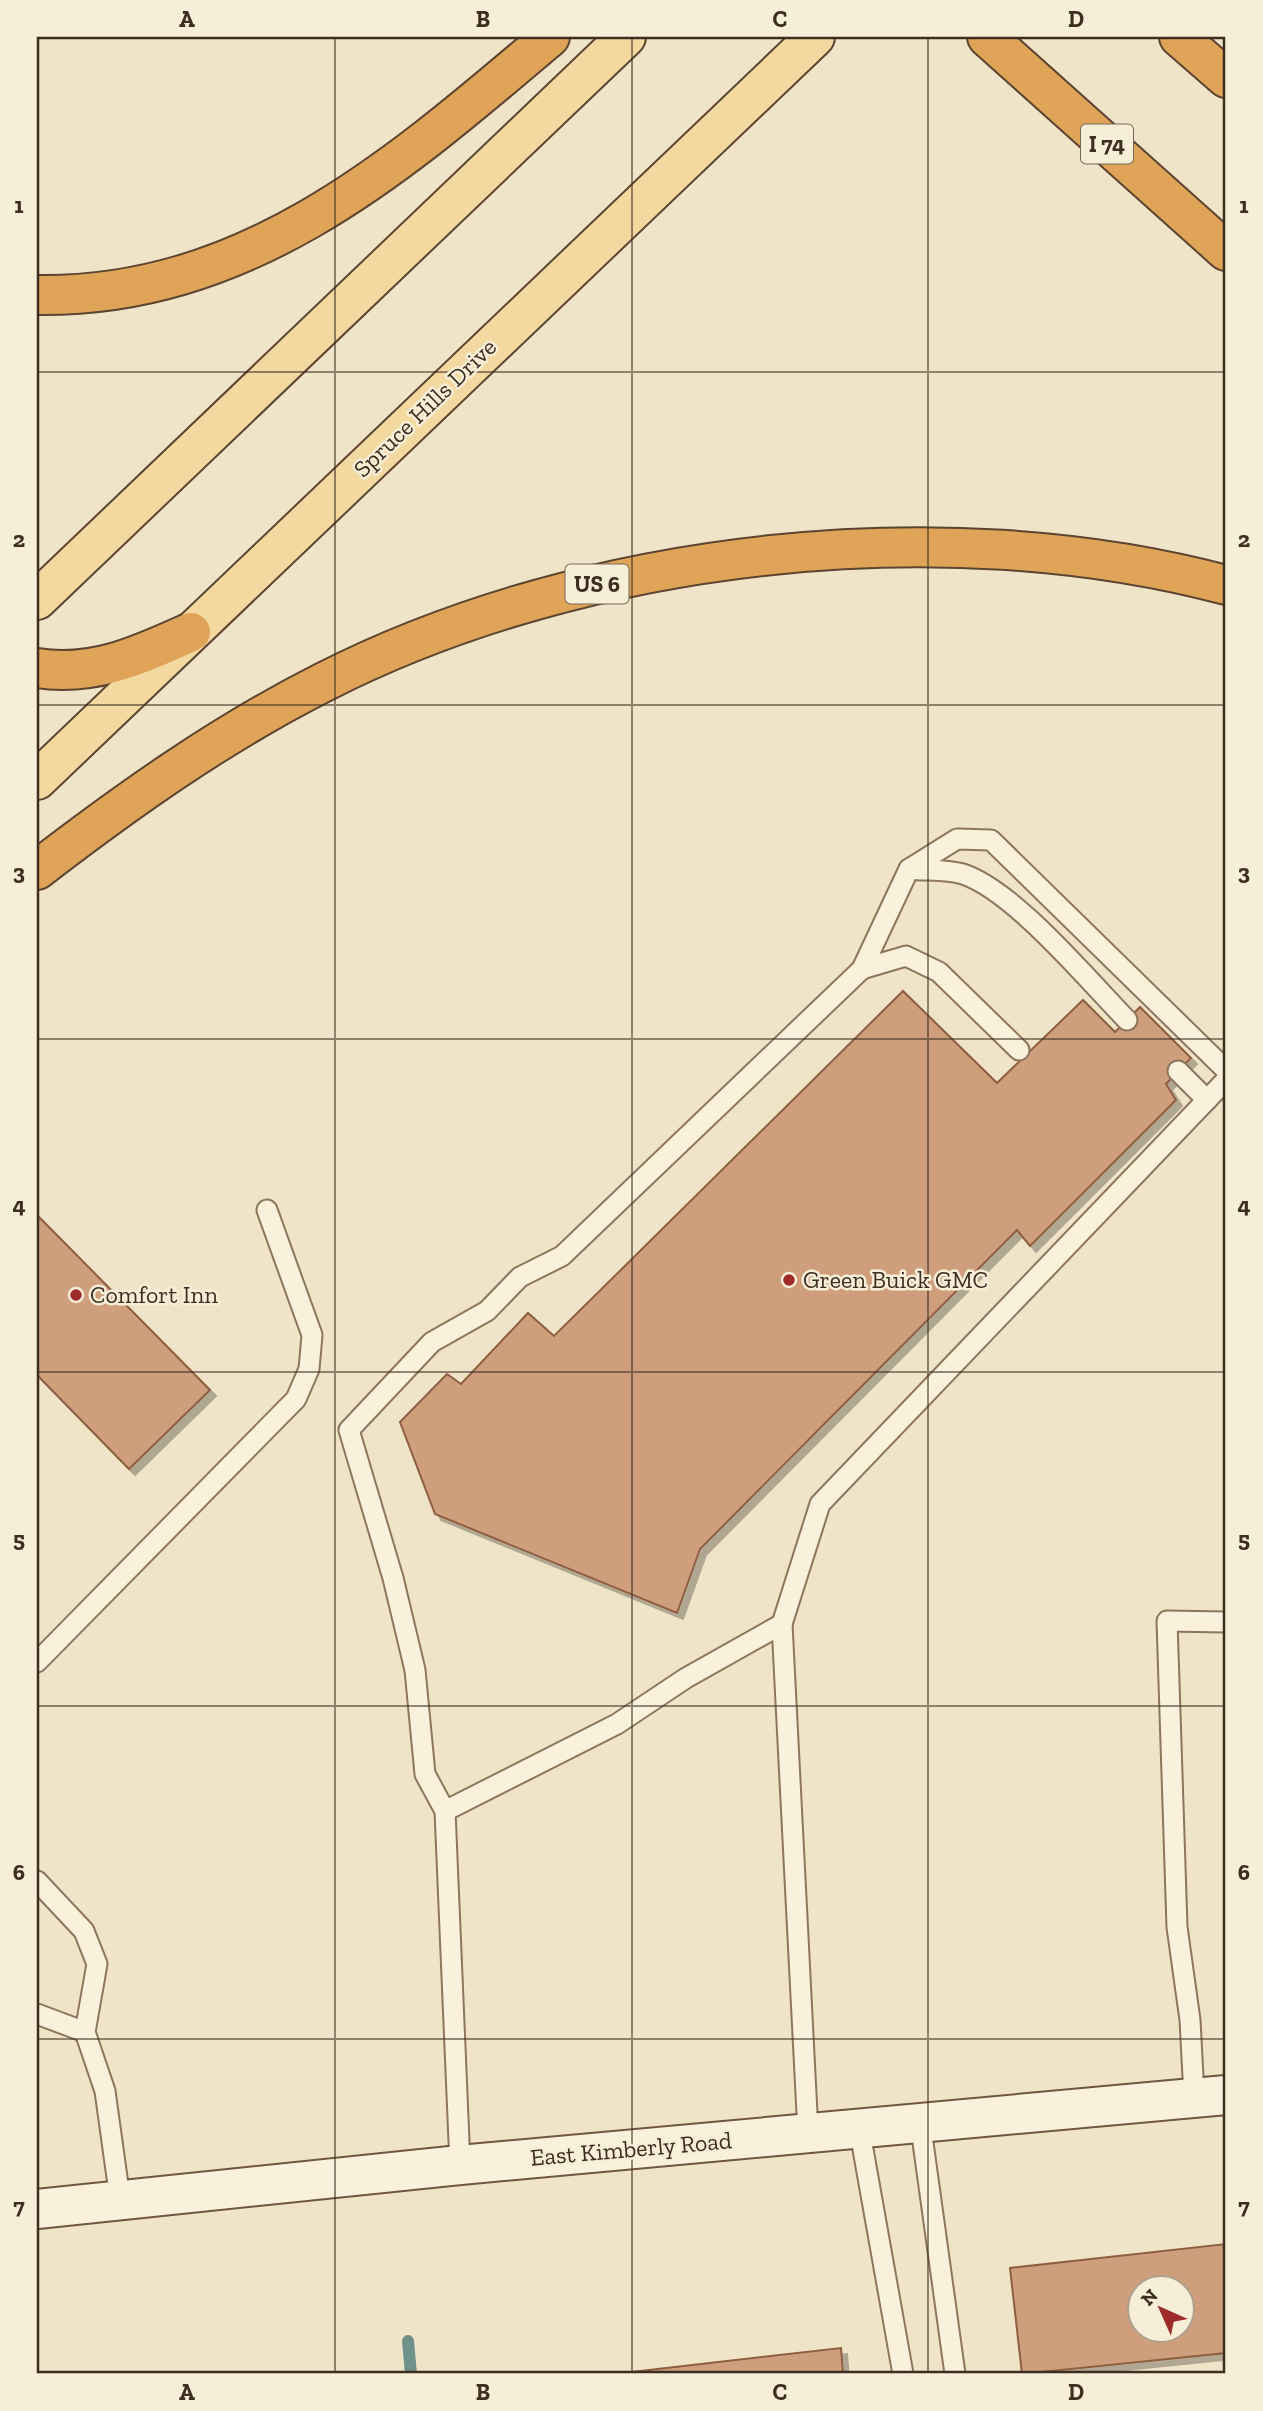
<svg xmlns="http://www.w3.org/2000/svg" width="1263" height="2411" font-family="'Zilla Slab',serif">
<style>
.lines{fill:none;stroke-linecap:round;stroke-linejoin:round}
.stream{stroke:#6f938a;stroke-width:12}
.building{fill:#cf9f7d;stroke:#8d5f41;stroke-width:2;fill-rule:evenodd;filter:url(#shadow)}
.lane-casing{stroke:#8d765c;stroke-width:23}
.secondary-casing{stroke:#6f573f;stroke-width:42}
.primary-casing{stroke:#5b4430;stroke-width:42}
.highway-casing{stroke:#5b4430;stroke-width:42}
.lane{stroke:#faf1dc;stroke-width:19}
.secondary{stroke:#faf1dc;stroke-width:38}
.primary{stroke:#f3d9a0;stroke-width:38}
.highway{stroke:#e0a458;stroke-width:38}
.grid{fill:none;stroke:#3d2e20;stroke-width:2;stroke-opacity:0.55}
.poi-dot{fill:#9e2a2b;stroke:#f7eed8;stroke-width:2.5}
.labels{text-anchor:middle;stroke-width:5;stroke-linejoin:round;paint-order:stroke}
.shield{fill:#f7eed8;stroke:#756857;stroke-width:2}
.shield-label{font-size:23px;font-weight:bold;fill:#3d2e20}
.street-label{font-size:24px;fill:#3d2e20;stroke:#f7eed8}
.poi-label{font-size:24px;fill:#3d2e20;stroke:#f7eed8;text-anchor:start}
.neatline{fill:none;stroke:#3d2e20;stroke-width:2.5}
.grid-label{font-size:23px;text-anchor:middle;font-weight:bold;fill:#3d2e20}
</style>
<defs>
<filter id="shadow"><feDropShadow dx="6" dy="6" stdDeviation="0" flood-color="#0004"/></filter>
</defs>
<rect width="100%" height="100%" fill="#f0e4c8"/>
<g class="lines">
<polyline class="stream" points="408,2341 411,2374"/>
</g>
<g class="building">
<polygon points="903,991 997,1083 1083,1000 1115,1032 1140,1007 1191,1058 1166,1084 1176,1100 1030,1246 1017,1230 700,1549 677,1613 435,1514 400,1422 447,1374 461,1384 528,1313 554,1336"/>
<polygon points="37,1215 210,1390 129,1469 37,1375"/>
<path d="M1226,2244v109l-204,21 -12,-106zM1140,2288h42v42h-42z"/>
<polygon points="841,2348 843,2374 614,2374"/>
</g>
<g class="lines">
<defs>
<g id="lane">
<path d="M909,869c17,2 38,0 54,5 51,17 124,105 164,146"/>
<polyline points="862,969 906,956 939,972 1019,1050"/>
<polyline points="1178,1071 1207,1100"/>
<polyline points="782,1624 820,1504 1226,1080"/>
<polyline points="37,1662 296,1399 309,1369 312,1335 267,1210"/>
<polyline points="445,1811 617,1724 686,1678 782,1624 808,2133"/>
<polyline points="37,1881 84,1931 97,1964 85,2032 105,2091 120,2199"/>
<polyline points="37,2014 85,2032"/>
<polyline points="1194,2096 1190,2020 1177,1927 1167,1621 1226,1622"/>
<polyline points="920,2121 955,2374"/>
<polyline points="859,2127 903,2374"/>
<polyline points="460,2165 445,1811 425,1774 415,1670 393,1578 349,1430 432,1342 487,1311 520,1277 562,1256 862,969 909,869 957,839 991,840 1226,1070"/>
</g>
<polyline id="secondary" points="37,2209 460,2165 1226,2095"/>
<g id="primary">
<polyline points="37,600 626,37"/>
<polyline points="37,780 815,37"/>
</g>
<g id="highway">
<polyline points="987,37 1226,251"/>
<polyline points="1179,37 1226,78"/>
<path d="M37,295c211,3 362,-130 513,-258"/>
<path d="M37,668c57,9 103,-13 154,-36"/>
<path d="M37,870c91,-70 184,-136 287,-188 261,-133 619,-172 902,-97"/>
</g>
</defs>
<use href="#lane" class="lane-casing"/>
<use href="#secondary" class="secondary-casing"/>
<use href="#primary" class="primary-casing"/>
<use href="#highway" class="highway-casing"/>
<use href="#lane" class="lane"/>
<use href="#secondary" class="secondary"/>
<use href="#primary" class="primary"/>
<use href="#highway" class="highway"/>
</g>
<path class="grid" d="M335,37v2337M632,37v2337M928,37v2337M37,372h1189M37,705h1189M37,1039h1189M37,1372h1189M37,1706h1189M37,2039h1189"/>
<g class="poi-dot">
<circle cx="789" cy="1280" r="7"/>
<circle cx="76" cy="1295" r="7"/>
</g>
<g class="labels">
<g class="shield">
<rect x="1081" y="124.5" width="52" height="39" rx="5"/>
<rect x="565.5" y="564.5" width="63" height="39" rx="5"/>
</g>
<g class="shield-label">
<text x="1107" y="152">I 74</text>
<text x="597" y="592">US 6</text>
</g>
<g class="street-label">
<text transform="translate(425 408) rotate(-44)" y="8">Spruce Hills Drive</text>
<text transform="translate(631 2149) rotate(-5)" y="8">East Kimberly Road</text>
</g>
<g class="poi-label">
<text x="803" y="1288">Green Buick GMC</text>
<text x="90" y="1303">Comfort Inn</text>
</g>
</g>
<rect width="1263" height="2411" fill="none" stroke="#f7eed8" stroke-width="77"/>
<g transform="translate(1161 2309) rotate(315)"><circle r="33" fill="#f7eed8" stroke="#ada18e" stroke-width="2"/>
<path d="M0-5L12 26L0 18L-12 26Z" fill="#9e2a2b"/>
<text y="-10" font-size="19" font-weight="bold" text-anchor="middle" fill="#3d2e20">N</text>
</g>
<rect x="38" y="38" width="1186" height="2334" class="neatline"/>
<g class="grid-label">
<text x="187" y="27">A</text>
<text x="483" y="27">B</text>
<text x="780" y="27">C</text>
<text x="1076" y="27">D</text>
<text x="19" y="213">1</text>
<text x="1244" y="213">1</text>
<text x="19" y="547">2</text>
<text x="1244" y="547">2</text>
<text x="19" y="880">3</text>
<text x="1244" y="880">3</text>
<text x="19" y="1213">4</text>
<text x="1244" y="1213">4</text>
<text x="19" y="1547">5</text>
<text x="1244" y="1547">5</text>
<text x="19" y="1880">6</text>
<text x="1244" y="1880">6</text>
<text x="19" y="2214">7</text>
<text x="1244" y="2214">7</text>
<text x="187" y="2400">A</text>
<text x="483" y="2400">B</text>
<text x="780" y="2400">C</text>
<text x="1076" y="2400">D</text>
</g>
</svg>
